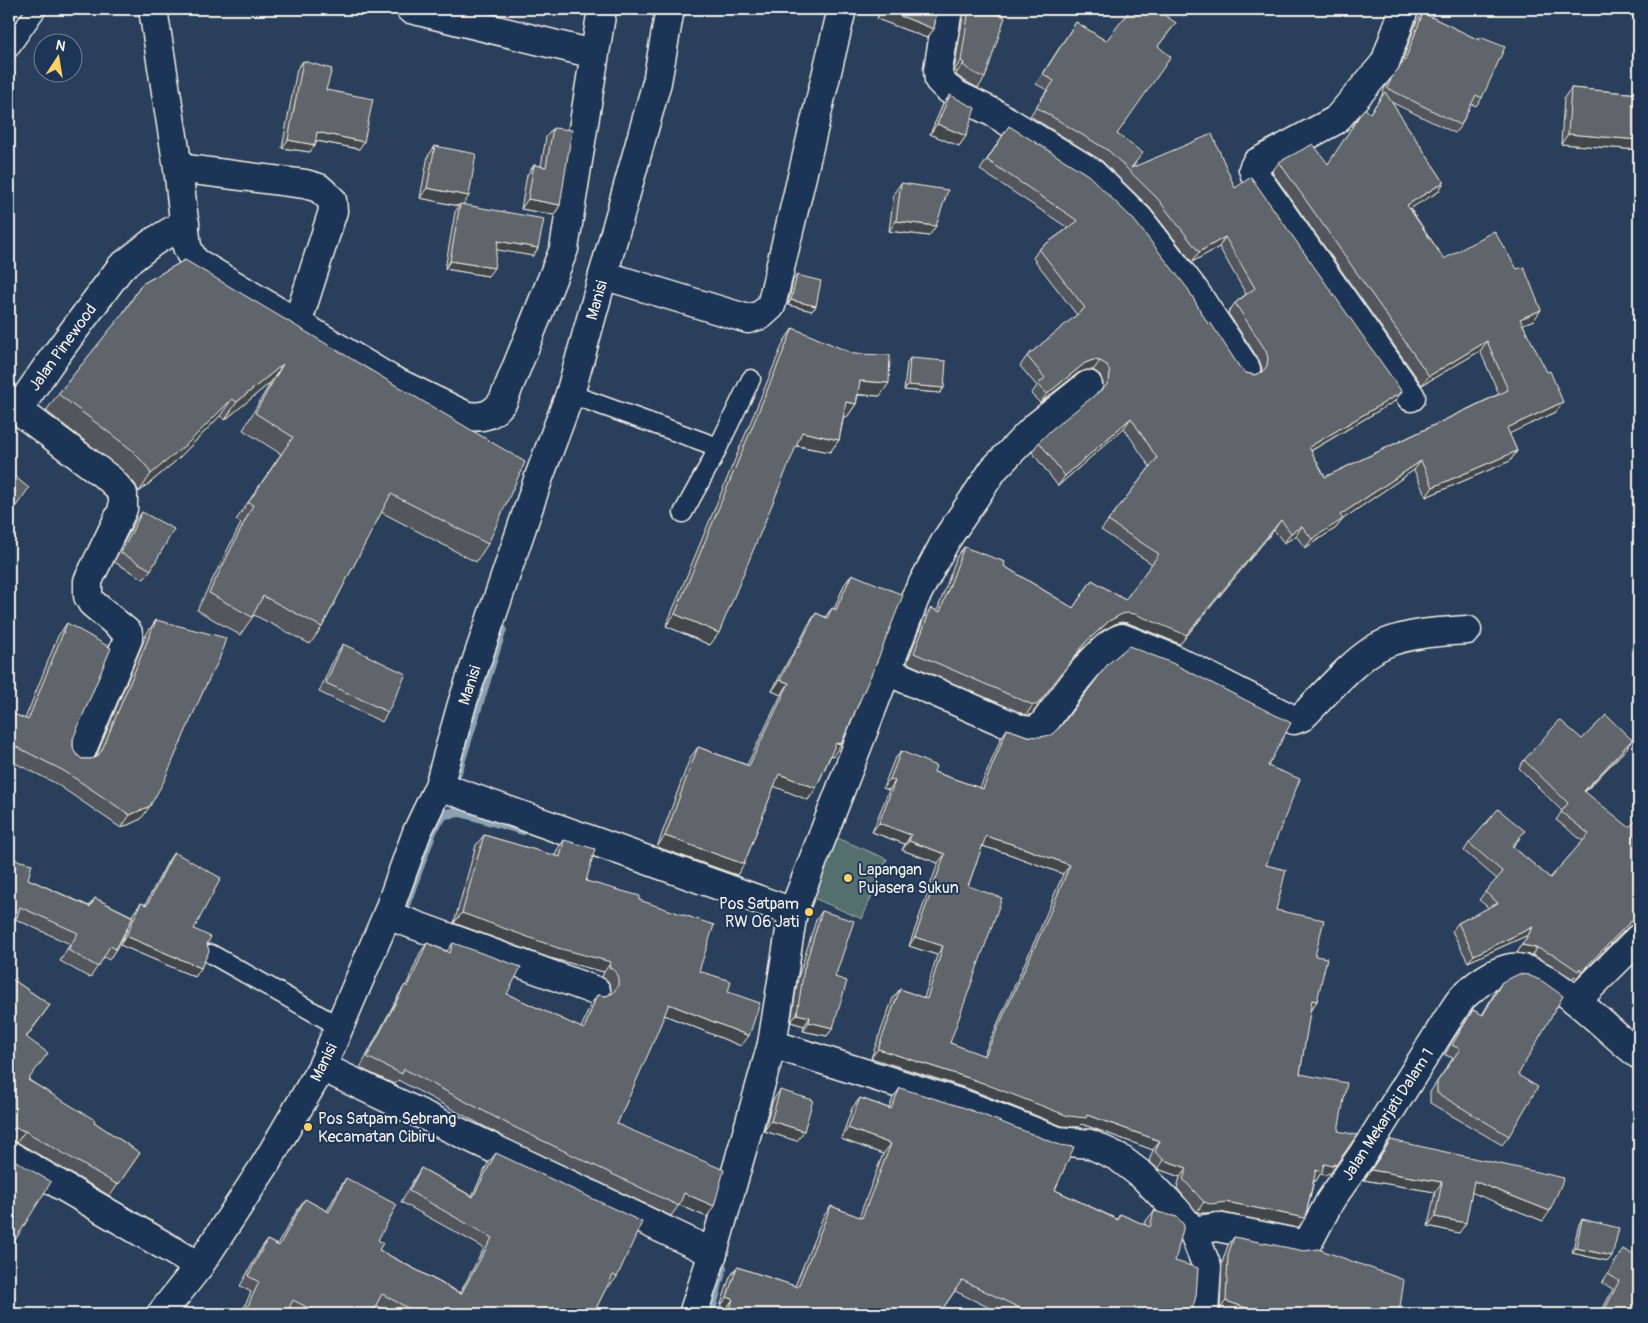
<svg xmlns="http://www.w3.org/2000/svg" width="1648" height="1323" font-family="Pangolin,sans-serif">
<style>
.green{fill:#526f6e;stroke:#a3b0ab}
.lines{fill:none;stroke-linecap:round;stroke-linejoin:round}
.stream{stroke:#8ca2b3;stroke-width:10}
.service-casing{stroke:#f4f1e8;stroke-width:21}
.minor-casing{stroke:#f4f1e8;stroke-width:31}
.service{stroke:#1d3557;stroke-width:18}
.minor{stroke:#1d3557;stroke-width:28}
.wall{fill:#52575c;stroke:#f4f1e8;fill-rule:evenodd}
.shaded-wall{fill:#42474b;stroke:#f4f1e8}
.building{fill:#5f656b;stroke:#f4f1e8;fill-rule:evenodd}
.poi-dot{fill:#ffd166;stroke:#1d3557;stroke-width:2}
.labels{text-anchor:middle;stroke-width:4;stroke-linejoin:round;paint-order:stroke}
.street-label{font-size:16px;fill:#f4f1e8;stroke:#1d3557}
.poi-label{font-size:16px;fill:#f4f1e8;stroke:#1d3557;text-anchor:start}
</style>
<rect width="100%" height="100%" fill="#2a3f5b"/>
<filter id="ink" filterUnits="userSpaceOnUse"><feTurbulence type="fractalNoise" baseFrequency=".02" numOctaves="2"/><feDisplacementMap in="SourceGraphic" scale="10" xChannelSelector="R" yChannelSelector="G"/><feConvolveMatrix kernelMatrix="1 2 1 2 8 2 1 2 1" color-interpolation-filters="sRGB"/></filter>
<g filter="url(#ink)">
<polygon class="green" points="835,837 887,859 862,919 809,896"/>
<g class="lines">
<g class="stream">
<polyline points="456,775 502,629"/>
<polyline points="405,905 433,829 444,814 461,812 523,830"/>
<polyline points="708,1314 712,1306 722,1268"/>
</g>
<defs>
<g id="service">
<polyline points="9,49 37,9"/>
<polyline points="570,394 718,447"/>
<polyline points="683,513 711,462 751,379"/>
<polyline points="211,954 340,1027"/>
</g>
<g id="minor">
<path d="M153,9l25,159 9,79 7,14 196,118 77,37c17,2 26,-1 36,-15l61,-152 38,-240"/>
<polyline points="410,9 594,54"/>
<polyline points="948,9 938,70 939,80 947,88 957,95 994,113 1091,172 1139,219 1194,290 1246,369"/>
<polyline points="1404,9 1385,63 1336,120 1256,163 1253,169 1255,175 1411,397"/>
<polyline points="178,168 305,184 319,188 332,200 333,211 297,324"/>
<polyline points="603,275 748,319 761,315 771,306 842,9"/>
<path d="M887,671l135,59 13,1 7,-5c16,-21 56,-82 80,-88l50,20 122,62 8,-3c21,-21 56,-62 82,-73 26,-11 55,-12 83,-14"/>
<polyline points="79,757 128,639 128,633 92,603 88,596 88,581 123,509 123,494 111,480 26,416 21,405 49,364 121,267 153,242 185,223"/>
<polyline points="439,786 793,912 772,1044 713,1253 693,1314"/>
<polyline points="793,912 915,598 946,540 994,469 1034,428 1088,385"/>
<polyline points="387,915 596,991"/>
<polyline points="1576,1001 1639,938"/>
<polyline points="772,1044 963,1104 1058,1141 1090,1144 1118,1157 1143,1176 1176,1210 1193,1231"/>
<polyline points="322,1067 713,1253"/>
<polyline points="9,1155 199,1266"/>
<polyline points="161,1314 199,1266 265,1165 322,1067 387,915 417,832 439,786 462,704 539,477 570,394 657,82 670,9"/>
<path d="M1204,1314l3,-47 -14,-36 24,-4 84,17 6,-1 4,-6 19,-36 33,-47 86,-137c5,-7 10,-17 16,-22 12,-11 30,-24 46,-27 36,-4 99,66 128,87"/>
</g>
</defs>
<use href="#service" class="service-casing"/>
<use href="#minor" class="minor-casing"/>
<use href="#service" class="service"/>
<use href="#minor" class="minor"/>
</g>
<g class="wall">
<polygon points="881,9 937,9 934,29 927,38 877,19"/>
<polygon points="968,9 976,9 986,12 987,10 985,78 978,88 965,81 956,75 957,72 954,71 963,17"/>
<polygon points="1423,13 1478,40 1480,37 1482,98 1476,106 1471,104 1461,125 1455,133 1391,102 1444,182 1438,192 1410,208 1444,259 1534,320 1523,324 1556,412 1509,433 1517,451 1510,461 1426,497 1414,470 1343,519 1336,528 1305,548 1296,536 1284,543 1274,530 1180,644 1128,623 1121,622 1115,624 1102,631 1079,652 1031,715 1026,715 907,663 924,618 931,608 937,611 957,556 964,547 1004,566 1073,608 1092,580 1125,600 1152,564 1101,530 1150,467 1124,428 1058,486 1032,452 1039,442 1103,389 1103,383 1100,375 1093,370 1086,370 1078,373 1040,403 1031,394 1037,386 1020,366 1027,356 1077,315 1033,258 1039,249 1068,228 980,170 1009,126 1208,324 1240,368 1246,373 1254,375 1261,372 1262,368 1259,360 1228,313 1235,303 1246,294 1219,247 1192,262 1150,208 1102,161 1030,116 1047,90 1036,84 1076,22 1106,41 1176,23 1158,46 1117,134 1136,163 1132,167 1235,188 1402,392 1395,401 1311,451 1325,477 1499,394 1480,351 1422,385 1272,172 1279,162 1328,164 1370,113 1381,97 1386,85 1400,67 1417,21"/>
<polygon points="303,61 326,90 359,149 316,141 315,145 310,152 282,148 297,69"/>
<polygon points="1571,88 1639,94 1639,150 1561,144 1564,98"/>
<polygon points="950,95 966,136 959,146 930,134 943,104"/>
<polygon points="553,128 560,205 554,215 521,209 527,175 534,165 541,166 546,137"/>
<polygon points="435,146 463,204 538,248 533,256 496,249 488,276 445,269 455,212 459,206 420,198 428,156"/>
<polygon points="901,183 929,236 889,231 894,193"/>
<polygon points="185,260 488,544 476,562 381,512 322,627 310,644 254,615 240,635 197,610 241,523 236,520 281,454 243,430 271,382 225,420 220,416 177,460 139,492 135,484 120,468 46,411 58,394 119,319 142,284"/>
<polygon points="797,275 816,306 812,311 788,305 793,280"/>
<polygon points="793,328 880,396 858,395 856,404 847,417 844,416 839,440 830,452 796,446 710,645 666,626 784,341"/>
<polygon points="910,358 944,388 940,393 904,390 907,363"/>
<polygon points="142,512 151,570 144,579 114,562 135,521"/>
<polygon points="852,574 833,756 831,755 816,788 808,800 774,786 744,864 737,875 657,847 690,758 698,747 747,765 781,695 772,691 789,659 796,649 808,625 816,613 825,617 832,608 834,609 844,585"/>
<polygon points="156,620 205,687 141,819 121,828 55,783 9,760 9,712 25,719 58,636 67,623 73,739 73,747 75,753 82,759 91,759 96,757 147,633"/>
<polygon points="343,644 388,712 382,722 319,692 336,654"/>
<path d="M1007,729l20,7 241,30 -2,99 10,45 39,46 2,45 -7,9 -10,64 30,100 -2,-1 -2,2 -6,-1 -4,7h-2l-9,37 -7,10 -78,-16 -16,1 -7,-1 -20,-24 3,-11 -22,-8 -9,-8 4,-11 -71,-26 -3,3 -17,-1 -93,-37 -98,-31 22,-60 7,-9 24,9 13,-43 -28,-9 29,-83 -36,-13 3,-6 -33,-12 17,-42 -6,-2 11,-28 7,-9 33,21 46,16 21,-50zM982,846l27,8 54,20 -23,55 -57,127 -33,-13 18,-157z"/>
<polygon points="1582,739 1627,748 1585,792 1634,923 1628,927 1577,978 1574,976 1573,979 1550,964 1532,955 1517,953 1528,935 1468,962 1452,931 1458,923 1489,908 1479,900 1485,892 1497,879 1464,851 1469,843 1520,838 1513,847 1550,878 1583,841 1556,820 1562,811 1519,768 1524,760"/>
<polygon points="484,835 555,856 557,850 564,840 586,881 639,900 699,971 728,992 741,1046 664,1015 617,1124 707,1217 679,1205 671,1216 502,1136 398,1080 394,1084 360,1068 398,996 405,985 406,986 420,953 427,943 447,951 453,943 507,994 581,1028 590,1006 597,995 606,996 611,994 611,988 608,981 602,977 604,972 550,958 454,923 476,845"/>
<polygon points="174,852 194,929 207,944 201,968 195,977 120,945 127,929 116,949 109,960 104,957 90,978 60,961 70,944 15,919 9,928 9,858 28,879 89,906 95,898 132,916 134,912 141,903 145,905 168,861"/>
<polygon points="822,911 835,977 833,1028 827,1036 803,1031 804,1026 791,1022 798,978 816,920"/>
<polygon points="9,977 50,1005 26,1038 29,1080 94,1122 140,1153 110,1196 17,1142"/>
<polygon points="1502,982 1518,1075 1509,1136 1502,1145 1430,1103 1430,1092 1453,1058 1445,1055 1451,1043 1473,1010 1482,1015 1495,992"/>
<polygon points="900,1088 1055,1190 1117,1219 1120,1214 1145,1225 1146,1221 1154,1211 1175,1261 1191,1314 1002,1314 955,1291 939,1314 724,1314 726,1309 720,1307 730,1277 737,1267 795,1286 823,1217 831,1206 859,1217 883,1154 841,1139 852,1108 860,1098 889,1108 893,1098"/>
<polygon points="780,1090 797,1141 764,1131 773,1100"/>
<polygon points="1391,1140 1543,1221 1472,1192 1459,1233 1428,1226 1435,1192 1364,1180"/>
<polygon points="496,1153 617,1277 609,1287 607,1286 593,1314 393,1314 376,1305 371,1314 293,1314 288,1312 286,1314 241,1314 251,1292 240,1286 260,1250 267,1240 277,1245 298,1209 305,1199 327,1211 339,1189 346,1178 378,1240 379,1250 460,1293 484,1248 401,1202 414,1179 421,1168 472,1196 488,1163"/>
<polygon points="1582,1219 1608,1261 1572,1253 1579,1224"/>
<polygon points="1234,1237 1399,1314 1235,1314 1220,1309 1222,1263 1228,1245"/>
<polygon points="1623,1249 1639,1314 1600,1314 1613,1289 1602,1283"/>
</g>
<g class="shaded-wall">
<polygon points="883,9 934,29 927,38 877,19"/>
<polygon points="961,61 964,63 957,72 954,71"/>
<polygon points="937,124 966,136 959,146 930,134"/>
<polygon points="317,132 364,142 359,149 312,140"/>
<polygon points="1568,134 1639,140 1639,150 1561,144"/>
<polygon points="288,140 315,145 310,152 282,148"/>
<polygon points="1444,182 1438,192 1401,214 1407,205"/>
<polygon points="427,188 469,196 462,206 460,204 459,206 420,198"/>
<polygon points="528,199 560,205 554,215 521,209"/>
<polygon points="896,221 936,226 929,236 889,231"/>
<polygon points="1225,237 1219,247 1192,262 1199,252"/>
<polygon points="498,241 538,248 533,256 492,249"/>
<polygon points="450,261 494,268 488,276 445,269"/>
<polygon points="791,300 816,306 812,311 788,305"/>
<polygon points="1541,310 1534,320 1513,328 1520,319"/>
<polygon points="1487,341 1480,351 1422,385 1429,376"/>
<polygon points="1093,360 1100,361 1093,370 1086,370 1078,373 1040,403 1047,394 1085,363"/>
<polygon points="283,364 271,382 225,420 237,402"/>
<polygon points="860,381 889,383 880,396 851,394"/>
<polygon points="908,385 944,388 940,393 904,390"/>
<polygon points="1402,392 1395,401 1302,456 1309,447"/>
<polygon points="232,399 220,416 177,460 139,492 151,474"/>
<polygon points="846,402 856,404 847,417 838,415"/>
<polygon points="1563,402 1556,412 1500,438 1507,428"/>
<polygon points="1131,418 1124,428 1058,486 1065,476"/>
<polygon points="802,432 839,440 830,452 793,445"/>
<polygon points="1517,451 1510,461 1426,497 1433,487"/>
<polygon points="1421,461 1414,470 1343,519 1336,528 1305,548 1312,539 1340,515"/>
<polygon points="1281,520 1274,530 1180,644 1128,623 1121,622 1115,624 1102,631 1079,652 1031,715 1026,715 1033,705 1086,642 1109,621"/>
<polygon points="1302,526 1296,536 1284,543 1291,533"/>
<polygon points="675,614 719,633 710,645 666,626"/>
<polygon points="780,680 789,683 781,695 772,691"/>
<polygon points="1632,740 1627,748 1578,798 1584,791"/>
<polygon points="836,743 841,744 833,756 828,754"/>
<polygon points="779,774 816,788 808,800 771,785"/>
<polygon points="890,779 895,781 889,790 883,788"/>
<polygon points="150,806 141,819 121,828 130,815"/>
<polygon points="879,823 911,835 905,844 872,832"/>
<polygon points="665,836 744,864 737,875 657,847"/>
<polygon points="986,836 1015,845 1070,865 1063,874 1009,854 979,845"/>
<polygon points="909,841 945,854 938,863 902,850"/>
<polygon points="462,913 611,962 604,972 550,958 454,923"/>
<polygon points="10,915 17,917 9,928 9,917"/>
<polygon points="1639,916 1639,923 1634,923 1628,927 1577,978 1582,971 1633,919"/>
<polygon points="1533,927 1528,935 1468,962 1474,955"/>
<polygon points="126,936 201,968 195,977 120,945"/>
<polygon points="915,937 943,946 937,955 909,946"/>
<polygon points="1522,945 1537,948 1532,955 1517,953"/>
<polygon points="1312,1000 1317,1001 1311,1010 1305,1009"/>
<polygon points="669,1004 749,1036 741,1046 662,1014"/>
<polygon points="797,1014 810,1017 804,1026 791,1022"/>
<polygon points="809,1022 833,1028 827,1036 803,1031"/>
<polygon points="878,1049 975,1080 1087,1115 1160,1141 1153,1150 1082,1124 1079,1127 1062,1126 969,1089 871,1058"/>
<polygon points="771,1121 804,1131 797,1141 764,1131"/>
<polygon points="16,1128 25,1131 17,1142 9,1139 9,1131"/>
<polygon points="848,1128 891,1144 883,1154 841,1139"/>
<polygon points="1164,1160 1187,1168 1180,1177 1158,1169"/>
<polygon points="1324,1164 1336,1165 1330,1174 1328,1173 1326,1175 1320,1174 1316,1181 1310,1180 1316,1170"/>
<polygon points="1371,1170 1442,1182 1435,1192 1364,1180"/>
<polygon points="1474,1181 1550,1211 1543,1221 1468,1191"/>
<polygon points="684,1193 714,1206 707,1217 677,1204"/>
<polygon points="1204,1202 1227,1202 1305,1218 1298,1228 1220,1212 1204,1213 1197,1212"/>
<polygon points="1435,1217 1466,1223 1459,1233 1428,1226"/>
<polygon points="1576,1248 1612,1256 1608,1261 1572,1253"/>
<polygon points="727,1297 733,1299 726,1309 720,1307"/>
<polygon points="1226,1301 1253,1310 1250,1314 1235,1314 1220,1309"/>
</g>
<g class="building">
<polygon points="883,9 937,9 934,29"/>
<polygon points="969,9 976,9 987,12 987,10 1005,17 985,78 972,72 963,65 964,63 961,61"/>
<polygon points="1131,9 1156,9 1176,23 1158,46 1171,57 1117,134 1143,153 1131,168 1212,134 1235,188 1251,177 1402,392 1309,447 1325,477 1508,390 1487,341 1429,376 1279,162 1313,144 1328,164 1363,110 1365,109 1370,113 1385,92 1444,182 1407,205 1444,259 1494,231 1517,269 1524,267 1541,310 1520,319 1547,372 1550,371 1563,402 1507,428 1517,451 1433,487 1421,461 1340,515 1343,519 1312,539 1302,526 1291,533 1281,520 1186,635 1135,614 1128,613 1122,614 1109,621 1086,642 1037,705 1033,705 914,653 931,608 940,612 964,547 1005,562 1004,566 1073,608 1092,580 1125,600 1159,554 1108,521 1157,458 1131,418 1065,476 1039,442 1051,430 1105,387 1109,381 1110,373 1107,365 1100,361 1093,360 1085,363 1047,394 1038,384 1045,378 1027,356 1085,308 1039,249 1078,221 987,160 1009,126 1088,175 1134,220 1188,289 1208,324 1210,322 1240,368 1246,373 1254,375 1262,372 1267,366 1268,358 1266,351 1235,303 1255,288 1225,237 1199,252 1157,198 1109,151 1036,107 1054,81 1043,74 1076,22 1106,41"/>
<polygon points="1423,13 1479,40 1480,37 1505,47 1482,98 1476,95 1461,125 1387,88 1392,77 1405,60"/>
<polygon points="303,61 332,69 326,90 373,99 364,142 317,132 315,145 288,140"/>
<polygon points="1571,88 1639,94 1639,140 1568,134"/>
<polygon points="950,95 975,108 966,136 937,124"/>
<polygon points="553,128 572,130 560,205 528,199 534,165 546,167"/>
<polygon points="435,146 476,154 469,196 427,188"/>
<polygon points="901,183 948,190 936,226 896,221"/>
<polygon points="460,204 544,219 538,248 498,241 494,268 450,261"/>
<polygon points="185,260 525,462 488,544 391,494 322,627 263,596 252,617 209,593 253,505 248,503 293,437 255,413 283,364 237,402 232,399 189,442 151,474 147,467 132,450 58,394 124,312 142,284"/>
<polygon points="797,275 821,281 816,306 791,300"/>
<polygon points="793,328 854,354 890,355 889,383 860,381 856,404 846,402 839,440 802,432 719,633 675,614"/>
<polygon points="910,358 946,361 944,388 908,385"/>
<polygon points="9,472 29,488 9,516"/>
<polygon points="142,512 174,529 151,570 121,553"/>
<polygon points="852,574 903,595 878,659 841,744 836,743 816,788 779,774 744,864 665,836 698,747 749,766 789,683 780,680 797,647 798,648 816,613 827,618 832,608 836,610"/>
<polygon points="156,620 226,638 219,660 205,687 164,781 150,806 130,815 64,771 9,743 9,712 28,720 67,623 111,648 73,739 73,747 75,753 82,759 91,759 97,757 102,750"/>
<polygon points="343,644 406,674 388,712 326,683"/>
<path d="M1129,646l43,17 119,60 -23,43 32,13 -34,86 20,5 -10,40 48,10 -9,36 12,2 -10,43 -5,-1 -12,74 47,9 -9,48 19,4 -21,30 -3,-1v2l-9,-2 -2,8 -6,-2 -11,48 -78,-16 -17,2 -6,-2 -21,-23 4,-11 -23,-8 -9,-8 5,-11 -73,-26 -1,3 -18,-2 -93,-36 -97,-31 22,-60 27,10 16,-53 -28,-9 30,-83 -36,-13 2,-6 -32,-12 16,-42 -5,-2 11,-28 35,15 -2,6 49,17 24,-60 20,7 13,1 11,-2 10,-9 47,-62zM986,836l29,9 55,20 -23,55 -62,136 -35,-13 52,-145 -34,-12z"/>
<polygon points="1606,715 1632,740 1584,791 1629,827 1639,818 1639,916 1633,919 1582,971 1580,968 1578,971 1556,956 1537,948 1522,945 1533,927 1474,955 1458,923 1498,903 1485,892 1503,872 1469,843 1498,809 1525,831 1512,846 1550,878 1589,834 1561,812 1568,803 1524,760 1560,720 1582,739"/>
<polygon points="484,835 560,857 564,840 595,849 586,881 640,896 639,900 714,925 699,971 731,981 728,992 760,1003 749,1036 669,1004 650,1050 617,1124 724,1170 714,1206 684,1193 679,1206 510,1125 404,1069 402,1074 367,1057 405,985 408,987 427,943 450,953 453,943 521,967 507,994 584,1029 597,995 606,996 613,993 618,986 618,978 615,971 609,967 611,962 558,948 462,913"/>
<polygon points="174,852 221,878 194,929 211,937 207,944 209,951 201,968 126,936 141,903 147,905"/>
<polygon points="9,858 32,864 28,879 90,907 95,898 133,917 116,949 110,946 98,967 68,950 78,933 20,907 17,917 10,915 9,918"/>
<polygon points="822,911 854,921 835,977 847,981 833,1028 809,1022 810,1017 797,1014 804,969"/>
<polygon points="1519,974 1528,975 1542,981 1563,996 1518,1075 1538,1087 1509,1136 1437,1093 1437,1082 1460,1049 1452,1045 1473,1010 1483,1015 1502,982"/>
<polygon points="9,977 50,1005 26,1037 48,1053 28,1080 95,1120 94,1122 140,1153 118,1185 25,1131 16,1128 9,1131"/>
<polygon points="900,1088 965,1108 1060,1145 1074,1147 1055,1190 1118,1220 1120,1214 1150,1227 1154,1211 1177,1217 1184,1225 1175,1261 1198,1268 1196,1296 1191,1314 1029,1314 1030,1313 962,1280 939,1314 728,1314 733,1299 727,1297 737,1267 798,1287 831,1206 862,1218 891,1144 848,1128 860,1098 891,1109"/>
<polygon points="780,1090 813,1100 804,1131 771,1121"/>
<polygon points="1391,1140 1564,1178 1550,1211 1474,1181 1466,1223 1435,1217 1442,1182 1371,1170"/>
<polygon points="496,1153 642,1222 617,1277 613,1275 593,1314 419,1314 382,1294 371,1314 320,1314 293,1300 286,1314 244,1314 259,1282 248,1276 267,1240 279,1246 305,1199 329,1212 346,1178 397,1205 378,1240 383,1243 379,1250 461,1294 492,1238 409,1191 421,1168 473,1197"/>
<polygon points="9,1157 51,1182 9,1250"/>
<polygon points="1582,1219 1619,1228 1612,1256 1576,1248"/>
<polygon points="1234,1237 1304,1251 1318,1249 1404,1280 1399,1314 1251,1314 1253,1310 1226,1301 1228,1255"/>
<polygon points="1623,1249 1639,1258 1639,1314 1604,1314 1603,1313 1619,1281 1608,1274"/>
</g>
</g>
<g class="poi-dot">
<circle cx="848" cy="878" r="5"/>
<circle cx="809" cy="912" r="5"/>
<circle cx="308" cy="1127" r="5"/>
</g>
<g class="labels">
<g class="street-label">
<text transform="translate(596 300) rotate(-74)" y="6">Manisi</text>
<text transform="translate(62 347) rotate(-54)" y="6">Jalan Pinewood</text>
<text transform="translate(469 685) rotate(-72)" y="6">Manisi</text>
<text transform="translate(323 1062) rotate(-64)" y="6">Manisi</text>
<text transform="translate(1387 1114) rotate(-57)" y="6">Jalan Mekarjati Dalam 1</text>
</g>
<g class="poi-label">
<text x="858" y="875">Lapangan<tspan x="858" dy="18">Pujasera Sukun</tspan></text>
<text x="799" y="909" text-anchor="end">Pos Satpam<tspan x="799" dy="18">RW 06 Jati</tspan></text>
<text x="318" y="1124">Pos Satpam Sebrang<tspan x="318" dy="18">Kecamatan Cibiru</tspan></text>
</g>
</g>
<rect width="1648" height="1323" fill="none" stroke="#1d3557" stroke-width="30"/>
<rect x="15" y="15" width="1618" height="1293" fill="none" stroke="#f4f1e8" stroke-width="2" filter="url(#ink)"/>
<g transform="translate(58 58) rotate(12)"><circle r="24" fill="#1d3557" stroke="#738091"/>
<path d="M0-4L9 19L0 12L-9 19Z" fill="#ffd166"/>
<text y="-8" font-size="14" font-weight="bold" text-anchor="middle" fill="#f4f1e8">N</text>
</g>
</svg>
